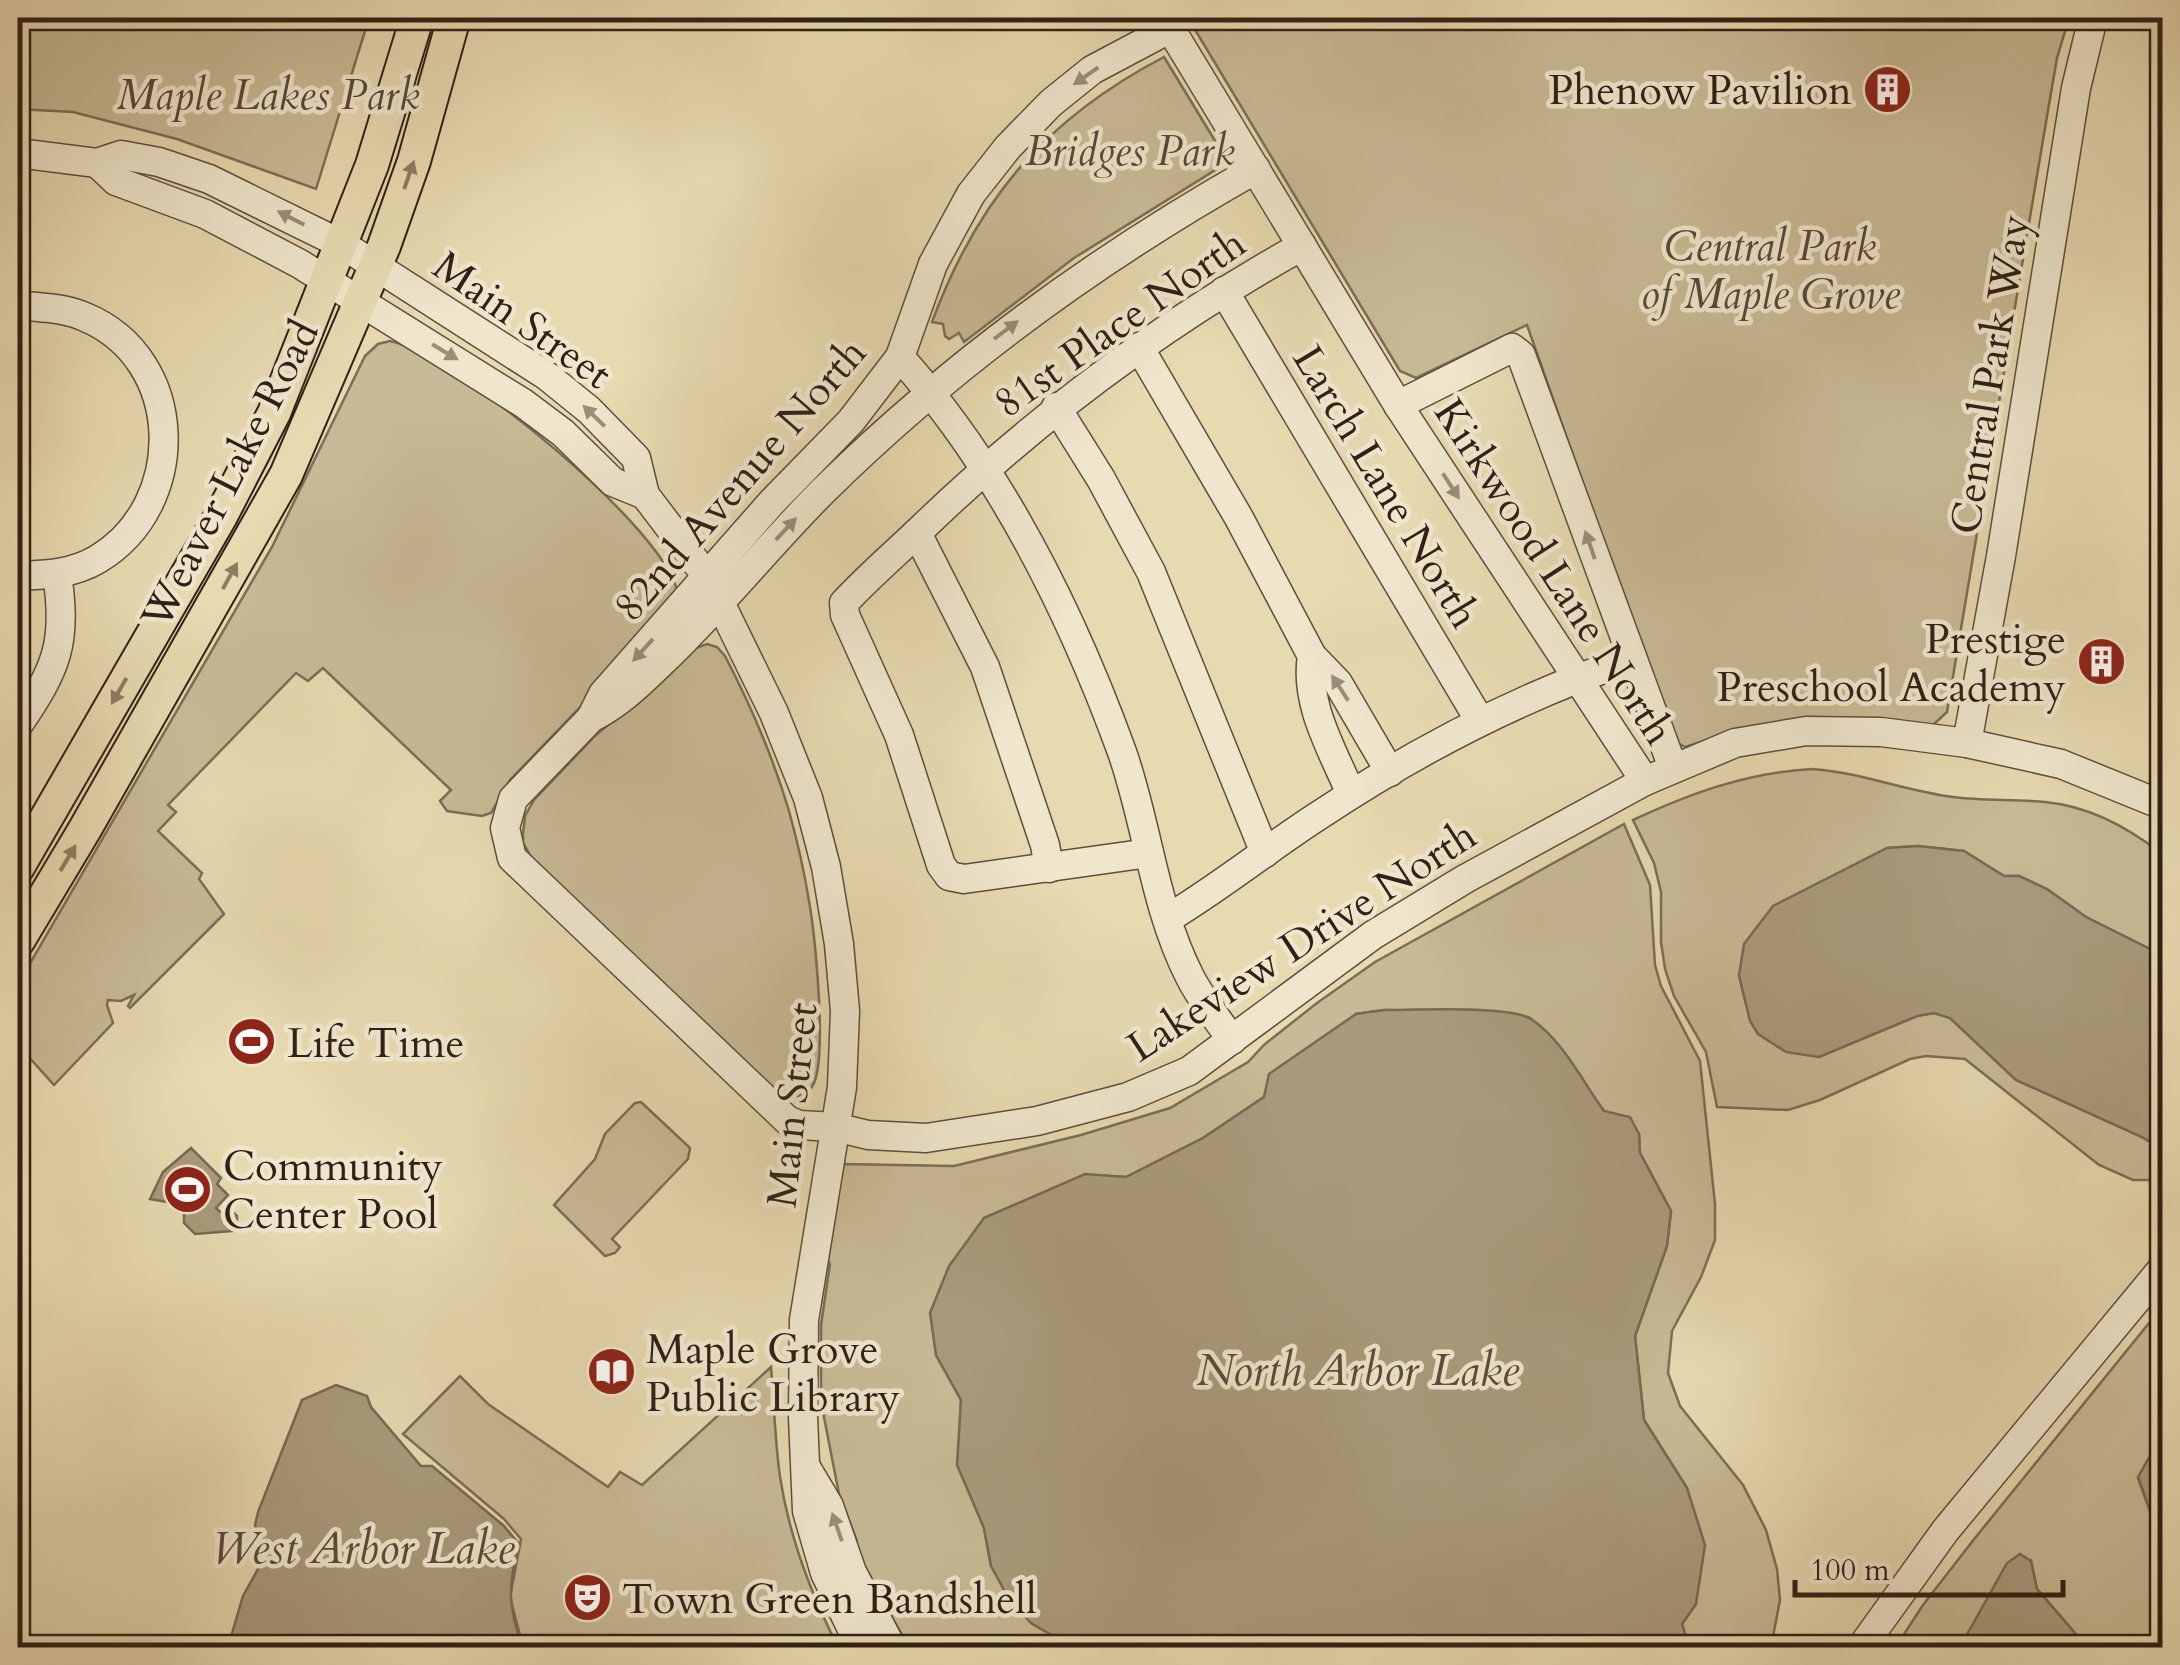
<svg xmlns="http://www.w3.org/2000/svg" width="2180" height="1665" font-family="Cardo,serif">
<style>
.green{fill:#c8ba96;stroke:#7c6d56;stroke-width:2.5}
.water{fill:#a99a7c;stroke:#796954;stroke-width:2.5}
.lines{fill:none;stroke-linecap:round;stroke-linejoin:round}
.minor-casing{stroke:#5e4e3d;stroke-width:31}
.major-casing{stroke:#312017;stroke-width:36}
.minor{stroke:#efe6cc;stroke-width:28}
.major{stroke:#e7d9b0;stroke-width:32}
.oneway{fill:#9a8d7b}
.oneway2{fill:#8c7c64}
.labels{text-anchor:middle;stroke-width:9;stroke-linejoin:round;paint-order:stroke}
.poi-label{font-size:42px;fill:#312017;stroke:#efe6cc;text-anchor:start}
.park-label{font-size:42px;font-style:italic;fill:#574637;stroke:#efe6cc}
.street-label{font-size:42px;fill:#312017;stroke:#efe6cc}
.water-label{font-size:45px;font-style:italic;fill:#5b4b3a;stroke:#efe6cc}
</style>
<rect width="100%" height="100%" fill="#e7d9b0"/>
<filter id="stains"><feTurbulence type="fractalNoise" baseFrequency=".002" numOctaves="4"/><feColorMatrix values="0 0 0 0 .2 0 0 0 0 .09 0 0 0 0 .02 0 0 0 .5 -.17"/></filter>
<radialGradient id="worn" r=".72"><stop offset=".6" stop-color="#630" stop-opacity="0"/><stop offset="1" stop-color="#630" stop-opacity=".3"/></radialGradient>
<g class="green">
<polygon points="18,18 369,18 316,189 177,139 73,112 18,109"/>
<polygon points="1188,18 2069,18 2057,58 2045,128 1947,712 1933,725 1746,728 1685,747 1674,741 1527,325 1416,378 1400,371"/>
<path d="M1164,57l64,105 -154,96 -110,84 -5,-9 -10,6 -4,-3 -2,-12 -11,-2c46,-124 115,-204 232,-265z"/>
<path d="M390,341c63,13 280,190 288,254l-40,52 -128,133 -19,33 -9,3 -35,-5 -7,-10 11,-11 -128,-122 -15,13 -12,-8 -128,132 8,7 -18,19 44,42 -3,6 25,35 -94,94 -2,-2 6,-11 -13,6 -13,-1 -1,5 6,18 -59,62 -36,-40v-61l254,-437 93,-191 13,-12z"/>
<path d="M707,644l10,3 8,9c26,50 48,101 64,155 8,29 15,59 20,90 6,35 18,152 5,182 -7,17 -25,16 -38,8l-243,-231 -10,-17v-9l2,-18 9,-16 61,-64 101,-88z"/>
<path d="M1811,769c49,3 94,22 142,28 30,4 62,2 92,5 43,4 84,26 117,52v101l-76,-38 -39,-28 -28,-13h-15l-40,-25 -46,-5 -31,2 -148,127c16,70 16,58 80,82l98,-41 17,-3 16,5 66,62 126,57 20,12v31h-29l-34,-15 -134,-106 -39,-3 -16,3 -90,41 -32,10 -71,-3 -11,-55 -32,-56 -9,-27 -4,-27v-50l-7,-29 -21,-43c58,-27 113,-47 178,-51z"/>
<polygon points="1624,824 1650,885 1655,965 1661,986 1700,1061 1715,1204 1715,1240 1701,1277 1672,1331 1668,1373 1680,1406 1743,1485 1766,1530 1777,1569 1780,1600 1771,1647 1689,1647 1682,1624 1696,1604 1687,1488 1644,1420 1635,1336 1667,1246 1671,1211 1640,1153 1639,1134 1604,1111 1557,1045 1530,1018 1501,1012 1384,1010 1356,1014 1264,1097 1203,1138 1126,1177 1085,1175 984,1218 936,1355 961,1400 958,1465 984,1528 991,1566 1031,1623 1072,1647 909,1647 854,1551 857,1541 839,1494 821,1402 821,1325 830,1264 824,1254 844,1164 954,1166 1081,1135 1170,1108 1248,1062 1265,1044 1317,1003 1375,962"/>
<polygon points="641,1102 690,1148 688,1159 612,1239 620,1247 615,1253 605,1256 554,1205 595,1159 605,1134 635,1103"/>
<polygon points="2162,1307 2162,1435 2138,1478 2162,1544 2162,1647 2087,1647 2037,1589 2031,1561 1980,1614 1960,1647 1895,1648 1923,1605 1975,1538"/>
<path d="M771,1367c3,36 4,74 9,110 9,58 32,119 58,170h-315l-13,-50 11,-58 -17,-20 -101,-85 57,-58 28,28 120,83 12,-15 22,13z"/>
</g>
<g class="water">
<polygon points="1918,846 1964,851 2004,876 2019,876 2047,889 2086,917 2162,955 2162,1149 2142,1137 2016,1080 1950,1018 1934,1013 1917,1016 1819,1057 1786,1052 1758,1034 1750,1021 1739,975 1744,944 1773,906 1887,848"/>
<path d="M1384,1010c30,0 125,-5 147,9 31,20 52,63 73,92l26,6 9,17 1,19 31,58 -4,35 -32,90 9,84 43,68 18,57 -9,59 -14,20 7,23h-617l-41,-24 -21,-22 -19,-35 -7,-38 -27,-63 4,-65 -25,-45 -6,-42 19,-47 35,-48 101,-44 41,3 77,-39 61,-41 5,-23 87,-60z"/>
<polygon points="191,1148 221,1178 217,1184 228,1195 216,1208 220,1212 233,1212 237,1216 237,1227 232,1231 195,1234 184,1223 184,1205 150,1199 163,1172"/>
<path d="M336,1385l31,11 4,11 50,59h11l72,60 16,19c-13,38 -12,65 3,102h-295l15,-51 21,-38 -9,-33 3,-13 44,-112z"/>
<polygon points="2162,1435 2162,1544 2138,1477"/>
<polygon points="2020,1554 2031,1561 2037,1589 2087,1647 1960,1647 2007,1563"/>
</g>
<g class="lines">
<defs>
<g id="minor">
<polyline points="1164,18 1398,405 1645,781"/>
<path d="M1171,28l-79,42 -41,33 -43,44 -37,47 -38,70 -33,93 -49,64 -79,81 -169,192 -12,24c28,-14 48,-34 71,-56 57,-54 106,-116 162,-172 129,-127 274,-232 432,-321"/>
<polyline points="18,153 97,163 121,155 159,162 209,179 343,245 547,376 589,410 636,458 645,495 708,578 774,713 808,798 826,867 839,944 845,1011 842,1087 804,1320 803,1417 807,1511 825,1573 861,1648"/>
<polyline points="97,163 116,181 205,214 300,264 523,403 563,433 613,482 645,495"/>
<polyline points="1224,291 1480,721"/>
<path d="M18,305c22,3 45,2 67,12 101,42 104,187 13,242 -25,15 -52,16 -80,17"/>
<polyline points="1139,347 1239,518 1312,656"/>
<path d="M900,357c100,112 171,255 222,395 26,74 32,155 68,225 11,22 28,43 42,63"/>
<polyline points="1398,405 1512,348 1521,355 1673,768"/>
<polyline points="1056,407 1101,479 1151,572 1265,853"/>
<polyline points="917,533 985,667 1045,845 1049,868"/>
<polyline points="591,718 513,799 505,828 512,858 787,1120 799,1125 835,1127 868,1135 926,1138 1037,1121 1128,1097 1189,1071 1373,935 1465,879 1645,781 1735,743 1806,731 1881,732 1967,743 2061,764 2162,805"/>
<path d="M18,725c38,-55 50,-83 39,-150"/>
<polyline points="1967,743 2001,556 2076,88 2093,18"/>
<path d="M1351,794c-18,-43 -47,-90 -39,-138l26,27 52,89"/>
<path d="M1149,853l-185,26 -15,-3 -8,-11 -42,-130 -54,-120 -1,-12c24,-26 51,-49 77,-74 115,-111 241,-205 381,-283"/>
<path d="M1167,919c52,-31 100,-70 151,-103 98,-65 203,-120 314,-157"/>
<polyline points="807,1469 829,1506 852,1572 892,1648"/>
<polyline points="1861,1648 1945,1531 2162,1269"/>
</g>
<g id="major">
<polyline points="18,867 221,516 274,413 372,165 417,18"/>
<polyline points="18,941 85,829 286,475 384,246 414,161 454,18"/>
</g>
</defs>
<use href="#minor" class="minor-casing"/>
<use href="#major" class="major-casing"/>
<use href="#minor" class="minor"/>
<use href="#major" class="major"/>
</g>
<defs><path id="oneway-solid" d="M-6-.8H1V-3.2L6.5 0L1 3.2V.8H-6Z" transform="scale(2.5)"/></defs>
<g class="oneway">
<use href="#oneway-solid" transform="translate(1086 76) rotate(145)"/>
<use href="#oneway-solid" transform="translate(291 218) rotate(-153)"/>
<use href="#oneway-solid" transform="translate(1006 330) rotate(-37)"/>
<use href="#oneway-solid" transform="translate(445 352) rotate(31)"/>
<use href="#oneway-solid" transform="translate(594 416) rotate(-136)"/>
<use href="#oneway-solid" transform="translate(1451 486) rotate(57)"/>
<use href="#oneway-solid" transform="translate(786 529) rotate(-47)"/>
<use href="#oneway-solid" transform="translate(1590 545) rotate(-109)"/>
<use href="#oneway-solid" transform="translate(643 650) rotate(132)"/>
<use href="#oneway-solid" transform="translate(1340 688) rotate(-123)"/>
<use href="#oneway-solid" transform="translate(837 1527) rotate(-109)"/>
</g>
<g class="oneway2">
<use href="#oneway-solid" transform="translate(409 175) rotate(-71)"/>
<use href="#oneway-solid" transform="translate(230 576) rotate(-61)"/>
<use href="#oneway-solid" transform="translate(119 691) rotate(120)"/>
<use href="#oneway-solid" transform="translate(68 858) rotate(-59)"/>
</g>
<defs>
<symbol id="building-disc" viewBox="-11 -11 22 22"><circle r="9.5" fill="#8f2418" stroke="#efe6cc"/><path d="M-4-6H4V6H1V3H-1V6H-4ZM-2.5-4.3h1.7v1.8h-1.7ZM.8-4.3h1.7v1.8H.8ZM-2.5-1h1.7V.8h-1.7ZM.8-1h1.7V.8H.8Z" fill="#fff"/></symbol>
<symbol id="stadium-disc" viewBox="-11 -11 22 22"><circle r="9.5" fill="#8f2418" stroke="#efe6cc"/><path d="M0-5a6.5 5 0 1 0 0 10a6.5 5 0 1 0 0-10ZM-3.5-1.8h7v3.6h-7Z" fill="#fff"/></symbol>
<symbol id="library-disc" viewBox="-11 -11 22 22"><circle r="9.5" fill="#8f2418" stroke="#efe6cc"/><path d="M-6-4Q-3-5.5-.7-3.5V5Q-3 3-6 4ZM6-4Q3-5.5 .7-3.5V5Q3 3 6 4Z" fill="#fff"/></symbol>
<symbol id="theatre-disc" viewBox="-11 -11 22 22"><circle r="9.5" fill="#8f2418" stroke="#efe6cc"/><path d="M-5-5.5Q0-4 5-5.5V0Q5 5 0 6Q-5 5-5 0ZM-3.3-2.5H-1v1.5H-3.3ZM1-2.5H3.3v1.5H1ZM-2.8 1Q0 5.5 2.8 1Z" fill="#fff"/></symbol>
</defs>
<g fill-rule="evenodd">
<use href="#building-disc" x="1860" y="62" width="55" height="55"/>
<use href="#building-disc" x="2074" y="634" width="55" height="55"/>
<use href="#stadium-disc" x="224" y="1014" width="55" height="55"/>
<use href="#stadium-disc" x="160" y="1162" width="55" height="55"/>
<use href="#library-disc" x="584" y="1344" width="55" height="55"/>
<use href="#theatre-disc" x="560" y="1570" width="55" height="55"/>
</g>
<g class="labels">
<g class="poi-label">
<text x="1852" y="104" text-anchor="end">Phenow Pavilion</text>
<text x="2066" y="653" text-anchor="end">Prestige<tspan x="2066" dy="48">Preschool Academy</tspan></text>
<text x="287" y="1057">Life Time</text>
<text x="223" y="1180">Community<tspan x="223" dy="48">Center Pool</tspan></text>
<text x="646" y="1363">Maple Grove<tspan x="646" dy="48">Public Library</tspan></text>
<text x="622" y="1613">Town Green Bandshell</text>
</g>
<g class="park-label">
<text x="268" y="109">Maple Lakes Park</text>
<text x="1130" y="165">Bridges Park</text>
<text x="1770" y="260">Central Park<tspan x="1770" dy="48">of Maple Grove</tspan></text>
</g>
<g class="street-label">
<text transform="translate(523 319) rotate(35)" y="15">Main Street</text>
<text transform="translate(1119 322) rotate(-35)" y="15">81st Place North</text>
<text transform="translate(1989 374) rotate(-81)" y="15">Central Park Way</text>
<text transform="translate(229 474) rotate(-63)" y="15">Weaver Lake Road</text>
<text transform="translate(739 479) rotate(-49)" y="15">82nd Avenue North</text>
<text transform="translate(1387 486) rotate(59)" y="15">Larch Lane North</text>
<text transform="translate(1555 571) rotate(57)" y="15">Kirkwood Lane North</text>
<text transform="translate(1301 940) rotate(-33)" y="15">Lakeview Drive North</text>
<text transform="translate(791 1105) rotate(-84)" y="15">Main Street</text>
</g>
<g class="water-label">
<text x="1358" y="1385">North Arbor Lake</text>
<text x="363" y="1563">West Arbor Lake</text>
</g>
</g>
<rect width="2180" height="1665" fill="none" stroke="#e7d9b0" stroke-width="60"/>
<rect x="20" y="20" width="2140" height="1625" fill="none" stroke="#312017" stroke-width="5"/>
<rect x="30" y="30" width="2120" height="1605" fill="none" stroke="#312017" stroke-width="2.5"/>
<path d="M1795 1580v15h268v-15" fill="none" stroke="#312017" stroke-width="5"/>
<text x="1810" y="1580" font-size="30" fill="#312017" stroke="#efe6cc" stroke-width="8" paint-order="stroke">100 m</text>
<rect width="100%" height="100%" filter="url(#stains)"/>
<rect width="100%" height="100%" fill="url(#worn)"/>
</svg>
